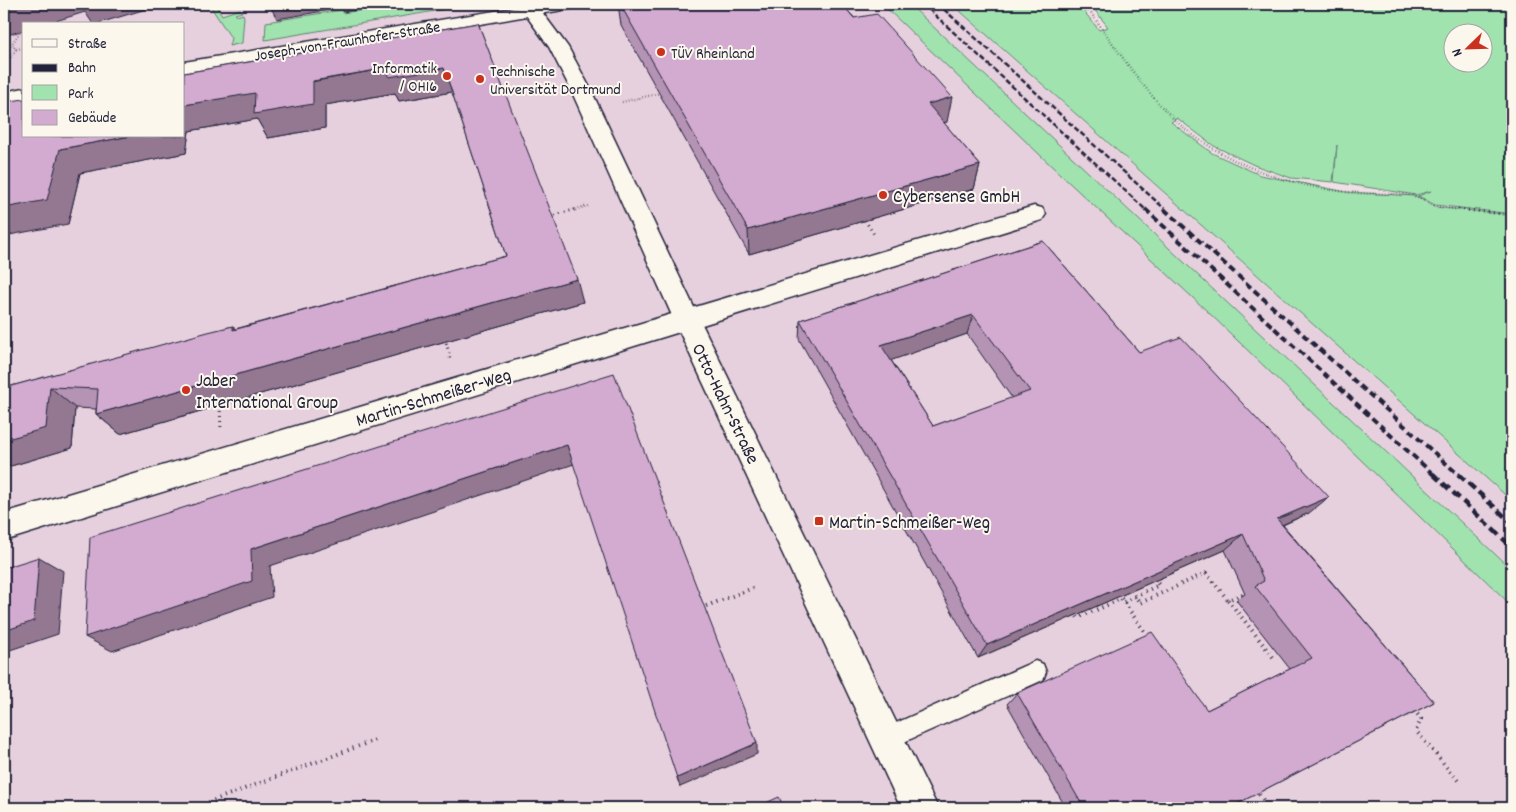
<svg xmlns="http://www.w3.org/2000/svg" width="1516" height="812" font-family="Dekko,sans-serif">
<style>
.built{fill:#e7d0de;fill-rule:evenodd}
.green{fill:#a0e3ae;stroke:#618274;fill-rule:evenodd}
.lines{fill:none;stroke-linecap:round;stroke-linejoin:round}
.service-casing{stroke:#22223b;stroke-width:3}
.minor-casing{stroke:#22223b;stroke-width:3}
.tertiary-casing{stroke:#22223b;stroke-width:3}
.path-far2{stroke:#22223b;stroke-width:2.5;stroke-dasharray:0.5 2.5;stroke-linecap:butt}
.path-far1{stroke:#22223b;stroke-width:3;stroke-dasharray:1 4;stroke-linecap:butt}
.path{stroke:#22223b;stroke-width:4;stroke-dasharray:1 4.5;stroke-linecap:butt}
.service{fill:#fbf7ec;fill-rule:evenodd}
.minor{fill:#fbf7ec;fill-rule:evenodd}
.tertiary{fill:#fbf7ec;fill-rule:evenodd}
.rail-far2{stroke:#22223b;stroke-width:2.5;stroke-dasharray:5.5 2.5;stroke-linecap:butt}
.rail-far1{stroke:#22223b;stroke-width:4;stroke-dasharray:7 4;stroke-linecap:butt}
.rail{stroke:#22223b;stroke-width:4.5;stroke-dasharray:9 4.5;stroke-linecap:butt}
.wall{fill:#b593b4;stroke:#22223b;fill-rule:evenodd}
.shaded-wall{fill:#947892;stroke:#22223b}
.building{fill:#d3abd1;stroke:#22223b;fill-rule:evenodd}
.poi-dot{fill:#c8321e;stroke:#fbf7ec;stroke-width:2}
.labels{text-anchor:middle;stroke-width:4;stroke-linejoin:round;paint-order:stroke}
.far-street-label{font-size:16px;fill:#22223b;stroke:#fbf7ec}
.far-poi-label{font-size:16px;fill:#22223b;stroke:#fbf7ec;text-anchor:start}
.poi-label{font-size:19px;fill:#22223b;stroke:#fbf7ec;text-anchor:start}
.street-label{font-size:19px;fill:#22223b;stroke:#fbf7ec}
</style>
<rect width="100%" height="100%" fill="#efe0e4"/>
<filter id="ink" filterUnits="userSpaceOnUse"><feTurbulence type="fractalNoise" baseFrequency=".02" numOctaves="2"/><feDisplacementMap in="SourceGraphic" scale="10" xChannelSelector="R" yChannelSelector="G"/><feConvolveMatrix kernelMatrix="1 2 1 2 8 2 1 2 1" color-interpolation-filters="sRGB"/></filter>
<g filter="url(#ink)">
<g class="built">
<path d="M4,4h513l31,44 29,56 18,-3 -54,-90 45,-7h296l327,309 303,293v202h-1508zM24,24h160v112h-160z"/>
<polygon points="909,4 951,4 1512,502 1512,569"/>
</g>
<g class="green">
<polygon points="209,4 215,4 222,15 240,9 242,12 235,14 237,16 243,14 244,17 242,43 229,46 231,38"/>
<polygon points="405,4 476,4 265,40 266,22 342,10 342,13"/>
<polygon points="882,4 909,4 1512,570 1512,606 1207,311 1061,175"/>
<path d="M952,4h126l21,26 9,-3 -18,-23h422v210l-77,-9 -17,-9 13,-5 -15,4 -82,-13 3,-37 -4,37 -42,-4 -37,-13 -40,-19 -37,-28 -6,4 41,31 48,22 86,17 70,4 19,11 77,8v286zM1454,32h30v30h-30z"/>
</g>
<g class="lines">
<defs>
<polygon id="service" points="1035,661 1043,664 1046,672 1043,680 886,750 878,747 875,739 878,731"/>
<g id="minor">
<polygon points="537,4 578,4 575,8 569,9 184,74 184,62"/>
<polygon points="24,88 24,100 4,104 4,92"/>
<polygon points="1034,206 1042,208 1046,214 1042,220 4,541 4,513"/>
</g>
<polygon id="tertiary" points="518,4 536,4 568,47 591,90 700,320 938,808 901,808 674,320 571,90 549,47"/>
</defs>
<use href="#service" class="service-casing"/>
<use href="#minor" class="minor-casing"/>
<use href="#tertiary" class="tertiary-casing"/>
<g class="path-far2">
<path d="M1084,4c30,39 55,82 91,116 45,42 111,65 172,72 22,3 46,0 68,4 7,1 13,8 20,10 10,3 23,3 34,4"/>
<polyline points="252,5 262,4"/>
<polyline points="4,44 12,44"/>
<polyline points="16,49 24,48"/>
<polyline points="8,73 5,65 16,49 12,44 20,32"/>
<polyline points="622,102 661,93"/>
<polyline points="573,210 588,206"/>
</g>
<g class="path-far1">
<polyline points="1458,209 1512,215"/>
<polyline points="550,216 578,209"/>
<polyline points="865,220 875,236"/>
<polyline points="445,338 451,361"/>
<polyline points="220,406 221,430"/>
</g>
<g class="path">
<polyline points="1118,594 1149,638"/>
<polyline points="1135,596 1159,585 1154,579"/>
<polyline points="1228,600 1273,657"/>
<polyline points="1124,602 1135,596 1140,603 1206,573 1228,600 1247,592"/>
<polyline points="701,608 753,588"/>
<polyline points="1074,612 1078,618 1121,599"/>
<polyline points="4,694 14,690"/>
<polyline points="1414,710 1421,719 1416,731 1460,783"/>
<polyline points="1256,790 1269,808"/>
<polyline points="193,808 378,739"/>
</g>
<use href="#service" class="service"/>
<use href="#minor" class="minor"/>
<use href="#tertiary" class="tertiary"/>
<g class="rail-far2">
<polyline points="923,4 1146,210"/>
<polyline points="938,4 1166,210"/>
</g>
<g class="rail-far1">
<polyline points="1145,209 1435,476"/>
<polyline points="1164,209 1460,476"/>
</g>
<g class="rail">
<polyline points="1433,474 1512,547"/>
<polyline points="1458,474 1512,523"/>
</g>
</g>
<g class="wall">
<polygon points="618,4 842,4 947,122 944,123 980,165 974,189 749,254 621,25"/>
<polygon points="478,23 583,302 120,434 96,414 96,409 75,408 72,448 4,468 4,388 233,326 235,329 506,256 452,92 399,101 395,93 325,105 325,128 268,138 257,119 189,131 186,153 80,173 68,224 24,136 184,73"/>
<path d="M1043,241l96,111 170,161 -26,12 151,177 -205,106h-163l-59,-104 10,-11 190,17 83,-41 -54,-69 9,-6 -20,-44 -247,108 -179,-319 1,-19zM967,334l45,64 -79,28 -42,-66z"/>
</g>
<g class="shaded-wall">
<polygon points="16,4 163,4 96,24 93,24 85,12 46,24 24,24 24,30 4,36 4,7"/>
<polygon points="269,4 397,4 343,12 341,8 277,19"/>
<polygon points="388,68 444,68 452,92 399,101 395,93 325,105 325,128 268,138 257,119 189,131 186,153 80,173 68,224 4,236 4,208 60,149 131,136 184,136 184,105"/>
<polygon points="952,97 947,122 923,128 928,104"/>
<polygon points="980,165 974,189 749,254 748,230"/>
<polygon points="577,279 583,302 120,434 96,414"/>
<polygon points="973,315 967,334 878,365 881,345"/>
<polygon points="50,387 75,408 72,448 4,468 4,440"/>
<polygon points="567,445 574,464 270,566 272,597 112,651 85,637 251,549"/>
<polygon points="1329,497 1309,513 1259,535 1277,519"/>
<polygon points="1243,534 1225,550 978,658 987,645"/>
<polygon points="39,557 63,571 58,634 4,652 4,631"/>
<polygon points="757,743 757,754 680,787 677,778"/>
</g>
<g class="building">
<polygon points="4,4 16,4 4,7"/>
<polygon points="620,4 842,4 854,18 877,14 952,97 928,104 980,165 748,230"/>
<polygon points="478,23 577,279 96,414 98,389 50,387 46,428 4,440 4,388 208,332 233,326 233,330 506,256 444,68 389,77 388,68 313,81 313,104 254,114 255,93 184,105 184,73"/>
<polygon points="24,99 24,136 131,136 60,149 47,200 4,208 4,102"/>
<path d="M1043,241l96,111 42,-15 148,160 -52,22 157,183 -205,106h-145l-67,-115 135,-61 55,78 105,-52 -57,-72 9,-5 -21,-47 -256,111 -187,-325zM973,315l57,76 -97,35 -52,-81z"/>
<polygon points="614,373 757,743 677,778 567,445 251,549 252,581 85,637 90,537"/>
<polygon points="39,557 34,621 4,631 4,568"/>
<polygon points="779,797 784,808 755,808"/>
</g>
</g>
<g class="poi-dot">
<circle cx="661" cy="52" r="5"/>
<circle cx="447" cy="76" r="5"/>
<circle cx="480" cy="79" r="5"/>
<circle cx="883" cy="195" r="5"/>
<circle cx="186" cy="390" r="5"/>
<rect x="814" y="516" width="10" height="10" rx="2.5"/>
</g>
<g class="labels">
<g class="far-street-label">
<text transform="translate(347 40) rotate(-9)" y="6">Joseph-von-Fraunhofer-Straße</text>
</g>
<g class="far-poi-label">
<text x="671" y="58">TÜV Rheinland</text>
<text x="437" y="73" text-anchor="end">Informatik<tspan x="437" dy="18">/ OH16</tspan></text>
<text x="490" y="76">Technische<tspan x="490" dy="18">Universität Dortmund</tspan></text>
</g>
<g class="poi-label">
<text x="893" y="202">Cybersense GmbH</text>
<text x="196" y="386">Jaber<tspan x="196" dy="22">International Group</tspan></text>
<text x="829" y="528">Martin-Schmeißer-Weg</text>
</g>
<g class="street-label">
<text transform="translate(433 396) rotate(-17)" y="7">Martin-Schmeißer-Weg</text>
<text transform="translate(727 403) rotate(64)" y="7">Otto-Hahn-Straße</text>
</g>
</g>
<rect width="1516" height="812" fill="none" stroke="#fbf7ec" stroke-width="20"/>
<rect x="10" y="10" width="1496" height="792" fill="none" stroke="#22223b" stroke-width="2" filter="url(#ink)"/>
<rect x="22" y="22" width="162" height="115" fill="#fbf7ec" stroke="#a4a2a5"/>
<rect x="32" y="39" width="25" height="8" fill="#fbf7ec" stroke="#a4a2a5"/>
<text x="68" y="48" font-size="15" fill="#22223b">Straße</text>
<rect x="32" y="64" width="25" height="8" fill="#22223b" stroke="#a4a2a5"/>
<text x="68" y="72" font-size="15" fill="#22223b">Bahn</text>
<rect x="32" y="85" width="25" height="15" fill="#a0e3ae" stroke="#a4a2a5"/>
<text x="68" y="98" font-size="15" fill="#22223b">Park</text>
<rect x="32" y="110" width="25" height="15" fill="#d3abd1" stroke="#a4a2a5"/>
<text x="68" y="122" font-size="15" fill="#22223b">Gebäude</text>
<g transform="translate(1468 48) rotate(247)"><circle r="24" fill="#fbf7ec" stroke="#a4a2a5"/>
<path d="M0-4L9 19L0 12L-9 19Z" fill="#c8321e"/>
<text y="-8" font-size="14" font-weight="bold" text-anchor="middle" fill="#22223b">N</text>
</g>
</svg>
